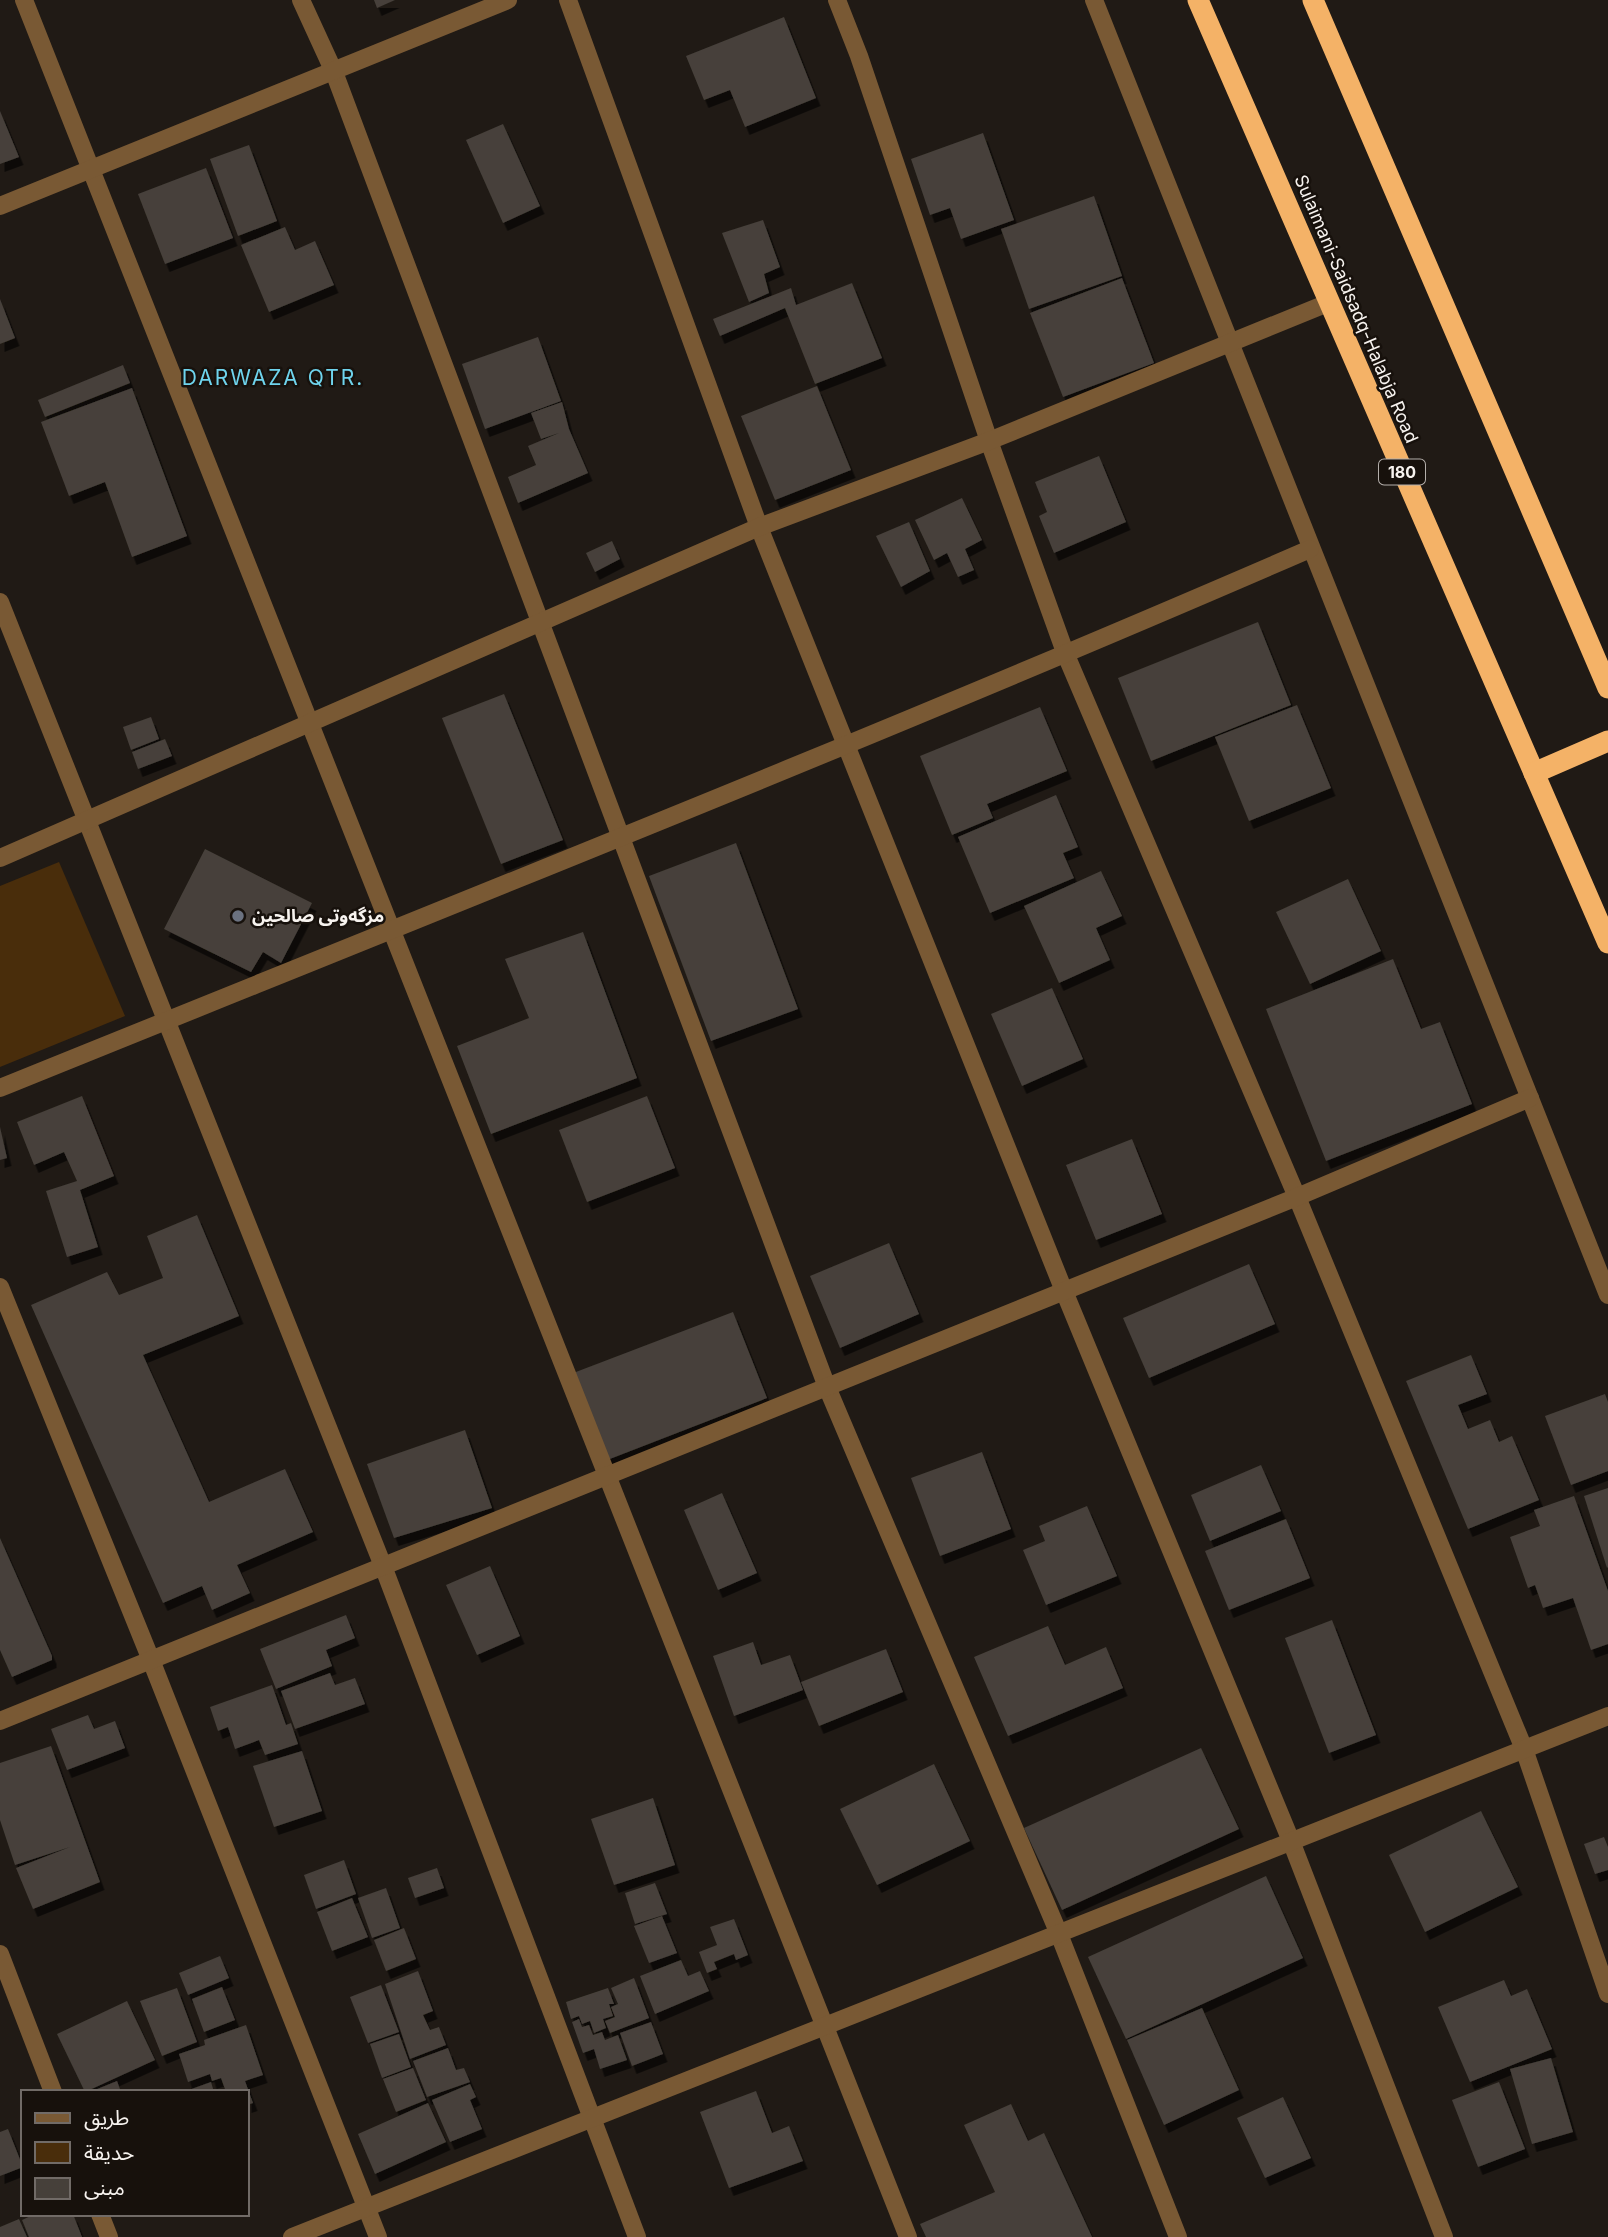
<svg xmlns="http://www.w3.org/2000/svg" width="1608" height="2237" font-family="Inter,'Noto Sans Arabic',sans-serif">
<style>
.green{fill:#492d0b}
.building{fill:#46403a;filter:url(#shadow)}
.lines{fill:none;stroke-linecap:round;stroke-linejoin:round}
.street{stroke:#795934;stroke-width:18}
.highway{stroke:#f4b267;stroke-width:21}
.worship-dot{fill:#6b7280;stroke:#17110c;stroke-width:2.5}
.labels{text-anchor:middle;stroke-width:5;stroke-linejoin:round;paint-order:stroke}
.shield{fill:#17110c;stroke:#b4afab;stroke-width:2}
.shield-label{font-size:16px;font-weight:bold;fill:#f7f3ef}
.street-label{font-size:18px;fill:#f7f3ef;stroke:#17110c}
.poi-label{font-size:18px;font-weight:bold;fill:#f7f3ef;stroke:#17110c;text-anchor:start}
.quarter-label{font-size:21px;letter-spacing:2px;fill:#6fd4ed;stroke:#17110c}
</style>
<defs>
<filter id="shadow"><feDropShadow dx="4.5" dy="8" stdDeviation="0" flood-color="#0009"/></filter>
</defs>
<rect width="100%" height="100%" fill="#201a15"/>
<polygon class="green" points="59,862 125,1016 0,1067 0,886"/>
<g class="building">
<polygon points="374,0 395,0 377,8"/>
<polygon points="784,17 816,98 745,127 730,90 704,100 686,56"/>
<polygon points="0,111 19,157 0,164"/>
<polygon points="503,124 540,206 503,223 466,140"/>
<polygon points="983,133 1014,220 961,239 950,208 930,215 911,159"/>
<polygon points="249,145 277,221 238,236 210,159"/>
<polygon points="206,168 233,238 165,264 138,194"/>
<polygon points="1094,196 1122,276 1029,309 1001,229"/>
<polygon points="763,220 780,267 764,274 769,293 749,302 722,233"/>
<polygon points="285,227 295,250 315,241 334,285 269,312 241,245"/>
<polygon points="1122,278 1154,363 1063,397 1030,313"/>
<polygon points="852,283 882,358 815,384 785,308 720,336 713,319 791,288 796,305"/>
<polygon points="0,299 15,338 0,344"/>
<polygon points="538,337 561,401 485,429 462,364"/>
<polygon points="123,365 130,383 45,417 38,400"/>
<polygon points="817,386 851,470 775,500 741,416"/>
<polygon points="132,388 187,536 132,557 105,482 69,496 41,422"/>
<polygon points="562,402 569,429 588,473 518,503 508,477 536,465 528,446 559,433 541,439 531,413"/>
<polygon points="1099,456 1126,522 1054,553 1039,516 1047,512 1035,482"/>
<polygon points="962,498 982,540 965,549 974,570 958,577 947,553 934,560 915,520"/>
<polygon points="909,522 930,571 901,587 876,536"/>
<polygon points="612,541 620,559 595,572 586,553"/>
<polygon points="1258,622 1291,705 1151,761 1118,678"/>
<polygon points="504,694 563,840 501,864 442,718"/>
<polygon points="1297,705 1331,788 1249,821 1215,737"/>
<polygon points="1040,707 1067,771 987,804 993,818 952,835 920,756"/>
<polygon points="151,717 159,739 131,750 123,727"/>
<polygon points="165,739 172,756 138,769 132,752"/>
<polygon points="1056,795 1078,847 1063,853 1074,878 990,913 958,837"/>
<polygon points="736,843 798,1009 711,1041 649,876"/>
<polygon points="205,849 312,903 281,963 263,952 251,972 164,929"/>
<polygon points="1101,871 1122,916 1096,928 1110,960 1059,983 1024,906"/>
<polygon points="1348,879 1381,951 1310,984 1276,912"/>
<polygon points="583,932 637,1078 491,1134 457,1046 529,1018 505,959"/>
<polygon points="1393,959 1421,1029 1440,1022 1472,1104 1326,1161 1266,1009"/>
<polygon points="1052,988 1083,1059 1022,1086 991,1014"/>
<polygon points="82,1096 114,1176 80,1190 98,1247 67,1257 46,1191 77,1181 64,1152 34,1165 17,1122"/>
<polygon points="647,1096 675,1168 587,1202 559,1130"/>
<polygon points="0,1127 7,1158 0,1160"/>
<polygon points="1132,1139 1162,1214 1096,1240 1066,1165"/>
<polygon points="197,1215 239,1316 143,1355 209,1502 285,1469 313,1532 237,1565 250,1593 212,1610 202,1586 163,1603 31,1305 107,1272 119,1295 163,1278 147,1236"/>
<polygon points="889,1243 919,1314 840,1348 810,1276"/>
<polygon points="1249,1264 1275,1324 1149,1378 1123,1318"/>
<polygon points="733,1312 767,1398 602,1462 568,1375"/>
<polygon points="1471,1355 1487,1394 1458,1405 1468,1429 1490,1420 1499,1442 1512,1436 1539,1500 1468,1529 1406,1381"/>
<polygon points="1605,1394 1608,1402 1608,1471 1571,1485 1545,1416"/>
<polygon points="465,1430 492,1508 394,1538 367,1464"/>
<polygon points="982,1452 1011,1529 940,1556 911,1478"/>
<polygon points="1261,1465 1281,1511 1210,1541 1191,1495"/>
<polygon points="1608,1488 1608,1567 1607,1568 1584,1496"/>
<polygon points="722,1493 757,1573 718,1590 684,1510"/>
<polygon points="1574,1496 1608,1591 1608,1644 1591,1650 1573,1598 1543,1608 1535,1585 1528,1588 1510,1537 1540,1526 1534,1510"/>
<polygon points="1087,1506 1117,1576 1046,1605 1023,1550 1045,1541 1039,1526"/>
<polygon points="1286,1519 1310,1578 1229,1610 1205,1551"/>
<polygon points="0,1538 52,1656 52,1660 12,1677 0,1650"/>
<polygon points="490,1566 520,1636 477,1655 446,1585"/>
<polygon points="346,1615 355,1638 326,1650 332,1666 276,1689 260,1649"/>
<polygon points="1332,1620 1376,1735 1329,1753 1285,1638"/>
<polygon points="1048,1626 1065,1665 1106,1647 1123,1688 1008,1736 974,1657"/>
<polygon points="753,1642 761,1665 790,1655 803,1690 734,1716 713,1656"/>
<polygon points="886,1649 903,1692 819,1726 801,1682"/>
<polygon points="330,1673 335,1685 355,1678 365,1704 295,1729 281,1691"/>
<polygon points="272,1685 286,1725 291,1723 298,1744 265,1755 259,1740 235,1749 228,1727 218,1731 210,1707"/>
<polygon points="88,1715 94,1729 115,1721 125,1748 67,1770 51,1729"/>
<polygon points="51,1746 100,1882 33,1909 16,1868 70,1847 15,1865 0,1820 0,1763"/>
<polygon points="1201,1748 1239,1829 1062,1910 1024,1828"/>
<polygon points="302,1751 322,1811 274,1827 253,1766"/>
<polygon points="934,1764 970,1841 877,1885 840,1809"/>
<polygon points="653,1798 675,1865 614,1885 591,1819"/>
<polygon points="1481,1811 1518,1887 1425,1932 1389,1855"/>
<polygon points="1604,1837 1608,1847 1608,1870 1595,1874 1584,1844"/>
<polygon points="344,1860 356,1894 316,1909 304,1875"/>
<polygon points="437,1868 444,1888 415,1898 408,1878"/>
<polygon points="1266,1876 1303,1958 1126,2039 1088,1957"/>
<polygon points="655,1883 667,1914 635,1924 625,1893"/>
<polygon points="386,1888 400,1928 372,1938 358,1898"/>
<polygon points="352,1898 368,1937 332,1951 317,1912"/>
<polygon points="662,1916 677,1953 649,1963 634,1926"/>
<polygon points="734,1919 748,1955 736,1960 734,1954 714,1962 717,1969 707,1973 699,1952 717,1945 710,1927"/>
<polygon points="404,1928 416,1959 386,1971 374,1940"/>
<polygon points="220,1956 229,1978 188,1995 179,1973"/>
<polygon points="681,1960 688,1976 700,1971 709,1991 655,2014 640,1976"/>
<polygon points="418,1971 433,2011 423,2015 430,2030 439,2027 446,2045 410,2059 385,1984"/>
<polygon points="634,1978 649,2018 610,2033 605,2021 615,2017 611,2007 618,2004 611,1988"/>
<polygon points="1504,1980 1511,1996 1527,1989 1552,2049 1470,2082 1438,2007"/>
<polygon points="381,1985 399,2032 368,2043 350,1997"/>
<polygon points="222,1987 235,2020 204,2032 192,1999"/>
<polygon points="177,1988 197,2042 162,2056 140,2001"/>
<polygon points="608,1988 614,2004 609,2004 613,2016 603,2019 606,2028 594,2033 590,2021 582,2024 579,2016 571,2019 566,2002"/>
<polygon points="127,2001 155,2060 85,2092 57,2034"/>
<polygon points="1202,2008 1239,2090 1164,2125 1127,2040"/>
<polygon points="579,2019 582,2027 589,2025 593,2035 602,2032 605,2040 618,2035 627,2060 600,2069 594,2049 583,2053 572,2022"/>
<polygon points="651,2022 663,2054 632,2066 620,2033"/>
<polygon points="246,2025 263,2075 245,2081 253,2103 247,2105 247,2092 226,2092 221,2078 212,2081 210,2074 188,2082 179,2054 205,2045 204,2040"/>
<polygon points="399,2034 411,2067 382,2078 370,2044"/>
<polygon points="448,2048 456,2070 464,2068 470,2082 427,2097 413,2061"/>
<polygon points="1551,2058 1573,2132 1532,2144 1510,2069"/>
<polygon points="413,2068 426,2100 396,2112 383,2079"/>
<polygon points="117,2081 121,2092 90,2092"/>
<polygon points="211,2082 214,2092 186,2092 186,2091"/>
<polygon points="1499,2082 1525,2149 1478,2167 1452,2100"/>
<polygon points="470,2084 476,2097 470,2100 482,2129 450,2142 432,2100"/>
<polygon points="756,2091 772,2133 789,2126 803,2161 729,2188 700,2112"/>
<polygon points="1283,2097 1311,2158 1265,2178 1237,2118"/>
<polygon points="428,2103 446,2142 375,2174 358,2134"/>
<polygon points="1011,2104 1028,2141 1044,2133 1092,2237 926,2237 920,2224 995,2192 964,2125"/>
<polygon points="8,2129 23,2167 0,2176 0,2132"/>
<polygon points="35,2214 73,2214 82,2237 29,2237 22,2220"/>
<polygon points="19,2219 27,2237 0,2237 0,2227"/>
</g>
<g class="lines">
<g class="street">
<polyline points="24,0 908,2237"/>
<polyline points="301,0 334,72 827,1387 1059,1934 1178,2237"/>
<polyline points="568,0 759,527 1064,1291 1291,1841 1444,2237"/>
<polyline points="837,0 859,56 989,441 1066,655 1297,1197 1524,1749 1608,1994"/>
<polyline points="1094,0 1608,1295"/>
<polyline points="0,206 508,0"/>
<polyline points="0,602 383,1566 637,2237"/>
<polyline points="0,858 759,527 989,441 1328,303"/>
<path d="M0,1088c437,-177 877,-351 1310,-539"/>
<polyline points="0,1287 151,1660 378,2237"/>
<polyline points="0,1721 1297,1197 1530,1098"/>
<polyline points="0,1954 53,2092"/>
<polyline points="100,2214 109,2237"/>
<polyline points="292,2237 1608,1716"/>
</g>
<g class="highway">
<polyline points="1198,0 1608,943"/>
<polyline points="1313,0 1608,688"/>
<polyline points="1534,773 1608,741"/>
</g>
</g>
<circle class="worship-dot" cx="238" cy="916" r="7"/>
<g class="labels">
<rect class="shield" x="1379" y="459.5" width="46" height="25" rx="5"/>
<g class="shield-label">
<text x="1402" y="478">180</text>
</g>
<g class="street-label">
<text transform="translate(1356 309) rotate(67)" y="6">Sulaimani-Saidsadq-Halabja Road</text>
</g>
<g class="poi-label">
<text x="252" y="922">مزگەوتی صالحین</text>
</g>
<g class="quarter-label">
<text x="273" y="385">DARWAZA QTR.</text>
</g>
</g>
<rect x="21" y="2090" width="228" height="126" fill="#17110c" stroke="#716b67" stroke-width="2"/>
<rect x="35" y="2113" width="35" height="10" fill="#795934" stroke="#716b67" stroke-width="2"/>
<text x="84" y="2125" font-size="21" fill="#f7f3ef">طريق</text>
<rect x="35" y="2142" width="35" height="21" fill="#492d0b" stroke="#716b67" stroke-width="2"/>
<text x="84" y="2160" font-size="21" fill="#f7f3ef">حديقة</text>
<rect x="35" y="2178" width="35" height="21" fill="#46403a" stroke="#716b67" stroke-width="2"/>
<text x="84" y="2195" font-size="21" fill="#f7f3ef">مبنى</text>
</svg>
